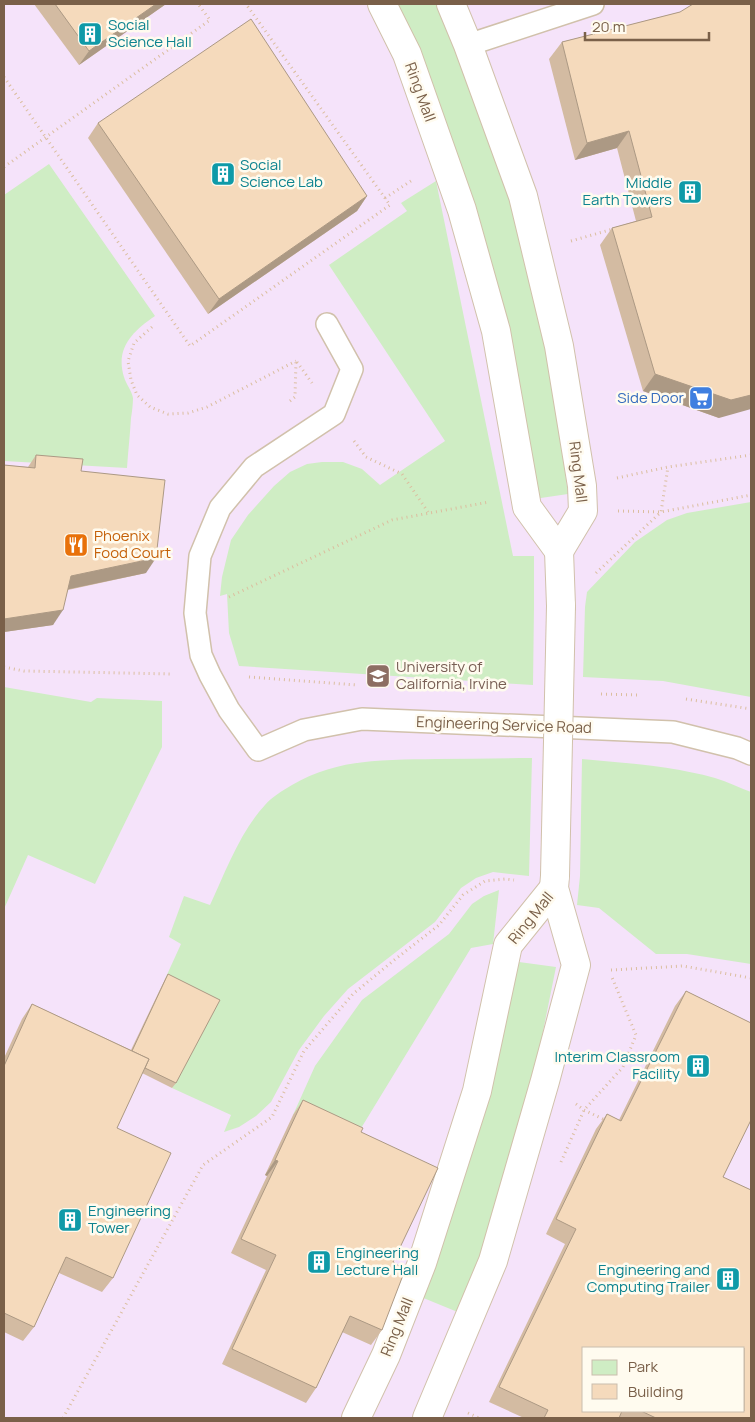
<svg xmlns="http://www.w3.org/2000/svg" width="755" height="1422" font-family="Manrope,sans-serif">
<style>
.education{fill:#f5e3fa;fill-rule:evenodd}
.green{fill:#cfedc4}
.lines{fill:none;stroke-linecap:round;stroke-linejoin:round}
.service-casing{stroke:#d1c1ab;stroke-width:24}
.pedestrian-casing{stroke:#d1c1ab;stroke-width:30}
.path{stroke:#dbbe9f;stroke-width:3;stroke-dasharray:1 4;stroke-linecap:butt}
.service{stroke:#fff;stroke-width:21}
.pedestrian{stroke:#fff;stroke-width:28}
.pedestrian-bridge-casing{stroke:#d1c1ab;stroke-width:30;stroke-linecap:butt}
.path-bridge{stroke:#dbbe9f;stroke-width:3;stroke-dasharray:1 4;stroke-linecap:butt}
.pedestrian-bridge{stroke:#fff;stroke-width:28}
.wall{fill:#d3bba2;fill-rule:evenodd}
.shaded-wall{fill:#ac9984}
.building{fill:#f5dabc;stroke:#ac9984}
.labels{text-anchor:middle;stroke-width:5;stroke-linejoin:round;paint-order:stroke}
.culture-label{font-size:15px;fill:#0d838f;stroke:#fffbef;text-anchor:start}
.street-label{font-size:15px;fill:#7a6049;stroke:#fffbef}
.shop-label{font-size:15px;fill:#366cbe;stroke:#fffbef;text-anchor:end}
.food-label{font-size:15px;fill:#c56008;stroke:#fffbef;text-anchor:start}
.education-label{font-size:15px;fill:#785e54;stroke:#fffbef;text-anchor:start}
</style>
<rect width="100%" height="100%" fill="#fef8e7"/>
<path class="education" d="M4,4h747v1414h-747zM584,1348h160v63h-160z"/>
<g class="green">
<polygon points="394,4 437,4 473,88 520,231 550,362 568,494 534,499"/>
<path d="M49,164l106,152c-22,15 -40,32 -31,61 2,7 8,14 9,21 0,6 -1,14 -2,20 -1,17 -3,34 -4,50l-123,-7v-266z"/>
<polygon points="436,181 513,556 534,556 534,607 533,685 239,666 229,633 227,594 220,596 222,577 231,540 248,515 274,486 290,472 307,464 322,462 343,462 362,469 380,485 445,441 329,265 407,211 401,203"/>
<polygon points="751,502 751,697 663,681 583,677 585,607 587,592 635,542 667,520 687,513"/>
<polygon points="4,687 91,702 97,698 162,701 162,747 95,884 28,855 4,909"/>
<path d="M532,758l-3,118 -36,-4 -17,6 -15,10 -26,34 -87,67 -24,27 -25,34 -28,52 -15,14 -17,11 -15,5 7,-17 -59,-27 44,-83 -51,-26 16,-35 -12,-7 15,-41 26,9c15,-32 30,-73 55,-100 7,-8 17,-14 27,-20 45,-27 94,-25 144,-26 32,0 64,-1 96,-1z"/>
<path d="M582,759c45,4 90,7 133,19 13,4 25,10 36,14v172l-64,-10h-31l-57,-46 -22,-3 3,-29z"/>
<polygon points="499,890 493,944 471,948 352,1143 293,1115 315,1066 362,1000 449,934 472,904 484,896"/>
<path d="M519,962l37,5 -18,89 -48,173 -30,84 -39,-16c21,-55 42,-109 57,-165 16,-56 29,-113 41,-170z"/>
</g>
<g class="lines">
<defs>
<g id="service">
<polyline points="468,45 593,4"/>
<polyline points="327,324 352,369 334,414 254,467 220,508 200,556 195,613 201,655 210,675 229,710 258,750 304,730 362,719 673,732 737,748 751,754"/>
</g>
<g id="pedestrian">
<polyline points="382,4 407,54 462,210 496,331 527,507 559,551"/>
<polyline points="451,4 468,45 523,196 559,346 582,486 583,511 559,551"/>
<polyline points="559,551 561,606"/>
<polyline points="356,1418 386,1355 422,1263 477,1091 508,945 554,888"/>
<polyline points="427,1418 493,1261 545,1081 576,965 554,888 555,876"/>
</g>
</defs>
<use href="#service" class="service-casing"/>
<use href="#pedestrian" class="pedestrian-casing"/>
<g class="path">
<polyline points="4,167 210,20 198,4"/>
<polyline points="385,198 414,179"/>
<polyline points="571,241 613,229"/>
<polyline points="152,327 134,343 128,361 131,380 137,395 150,407 168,414 188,413 207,407 296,361"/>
<polyline points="297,362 312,383"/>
<polyline points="290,401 295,397 296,361"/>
<polyline points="354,441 366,457 402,474 428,512"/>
<polyline points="617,478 668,467 751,455"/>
<polyline points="618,511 661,512 751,495"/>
<polyline points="596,573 661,512 668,467"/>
<polyline points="229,597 392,520 489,502"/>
<polyline points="4,667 24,671 173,674"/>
<polyline points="249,677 357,685"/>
<polyline points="601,694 640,695"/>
<polyline points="686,699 751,709"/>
<polyline points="611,970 683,966 751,978"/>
<polyline points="576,1104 584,1110 605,1120"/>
<polyline points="561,1162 584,1110 623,1067 636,1035 611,975"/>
<polyline points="468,1413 479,1418"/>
<polyline points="63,1418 203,1165 272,1117 304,1051 353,994 393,961 439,925 463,895 485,881 505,879 514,880"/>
</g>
<use href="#service" class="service"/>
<use href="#pedestrian" class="pedestrian"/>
<defs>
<polyline id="pedestrian-bridge" points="555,876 561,606"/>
</defs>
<use href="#pedestrian-bridge" class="pedestrian-bridge-casing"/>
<polyline class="path-bridge" points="4,77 190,346 390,205 246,4"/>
<use href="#pedestrian-bridge" class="pedestrian-bridge"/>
</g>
<g class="wall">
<polygon points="34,4 166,4 79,65"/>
<polygon points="680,12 719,418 643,391 600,245 612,228 636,221 617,148 575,160 549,59 562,42"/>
<polygon points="98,123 367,196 357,211 208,314 88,138"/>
<polygon points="36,455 81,471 146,573 68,590 53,625 4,632 4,465 28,467"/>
<polygon points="168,974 176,1083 172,1088 142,1073 117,1128 113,1278 102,1292 59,1273 34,1327 23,1341 4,1332 4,1058 22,1019 32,1004 131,1050 165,979"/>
<path d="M686,991l65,32v97l-28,57 28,13v228h-227l-35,-16 76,-158 -19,-10 50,-105 11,-15 12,6 56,-114zM584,1348h160v63h-160z"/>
<polygon points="303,1100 361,1132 393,1262 382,1330 371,1345 342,1332 316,1388 306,1403 222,1364 266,1270 231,1253 267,1176 265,1175 293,1115"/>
</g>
<g class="shaded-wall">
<polygon points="156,4 166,4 79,65 89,51"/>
<polygon points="629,131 617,148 575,160 587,143"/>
<polygon points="367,196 357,211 208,314 219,299"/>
<polygon points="655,374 751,395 751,409 719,418 643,391"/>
<polygon points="156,558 146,573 60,591 71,576"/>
<polygon points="63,610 53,625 4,632 4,619"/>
<polygon points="275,1160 278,1161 267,1176 265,1175"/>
</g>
<g class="building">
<polygon points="55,4 156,4 89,51"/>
<polygon points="693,4 751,4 751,395 731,400 655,374 612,228 652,217 629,131 587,143 562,42 680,12"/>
<polygon points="251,19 367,196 219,299 98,123"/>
<polygon points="36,455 83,459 81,471 165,480 156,558 71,576 63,610 4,619 4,465 35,468"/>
<polygon points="168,974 220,1000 176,1083 145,1068 149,1059 132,1051"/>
<polygon points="686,991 751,1023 751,1120 723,1177 751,1190 751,1418 656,1418 641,1411 744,1411 744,1348 584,1348 584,1411 622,1411 619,1418 544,1418 548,1410 499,1387 576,1229 556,1219 607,1114 621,1121"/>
<polygon points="32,1004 149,1059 117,1128 171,1153 113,1278 66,1257 34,1327 4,1313 4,1066"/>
<polygon points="303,1100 363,1128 361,1132 438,1168 393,1262 405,1270 382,1330 350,1316 316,1388 232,1349 276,1255 241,1239 278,1161 275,1160"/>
</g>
<defs>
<symbol id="building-square" viewBox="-11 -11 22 22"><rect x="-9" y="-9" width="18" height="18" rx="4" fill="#0f9aa8" stroke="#fffbef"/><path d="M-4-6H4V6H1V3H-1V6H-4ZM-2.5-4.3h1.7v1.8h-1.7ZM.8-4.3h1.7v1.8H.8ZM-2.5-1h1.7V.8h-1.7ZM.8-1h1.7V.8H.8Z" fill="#fff"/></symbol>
<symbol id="supermarket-square" viewBox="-11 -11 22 22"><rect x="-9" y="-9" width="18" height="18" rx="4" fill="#3f7fe0" stroke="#fffbef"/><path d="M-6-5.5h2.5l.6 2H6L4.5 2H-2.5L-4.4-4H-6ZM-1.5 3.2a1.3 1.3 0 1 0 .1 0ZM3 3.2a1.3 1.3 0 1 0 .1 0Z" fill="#fff"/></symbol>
<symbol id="restaurant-square" viewBox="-11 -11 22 22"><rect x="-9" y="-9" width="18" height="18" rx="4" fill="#e8710a" stroke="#fffbef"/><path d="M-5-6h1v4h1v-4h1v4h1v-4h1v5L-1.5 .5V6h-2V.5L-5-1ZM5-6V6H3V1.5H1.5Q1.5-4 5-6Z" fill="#fff"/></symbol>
<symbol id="university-square" viewBox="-11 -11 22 22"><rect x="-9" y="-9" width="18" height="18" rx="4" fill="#8d6e63" stroke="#fffbef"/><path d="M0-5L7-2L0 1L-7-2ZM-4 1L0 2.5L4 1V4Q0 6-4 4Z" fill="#fff"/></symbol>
</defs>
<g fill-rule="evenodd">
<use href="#building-square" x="76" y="20" width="28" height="28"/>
<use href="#building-square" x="209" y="160" width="28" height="28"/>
<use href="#building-square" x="676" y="178" width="28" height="28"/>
<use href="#supermarket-square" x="687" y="384" width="28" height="28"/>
<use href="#restaurant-square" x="62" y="531" width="28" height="28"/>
<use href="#university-square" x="364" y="662" width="28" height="28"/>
<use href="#building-square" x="684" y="1052" width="28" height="28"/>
<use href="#building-square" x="56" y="1206" width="28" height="28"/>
<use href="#building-square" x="305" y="1248" width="28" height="28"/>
<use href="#building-square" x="714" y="1265" width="28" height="28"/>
</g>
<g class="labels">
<g class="culture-label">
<text x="108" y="30">Social<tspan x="108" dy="17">Science Hall</tspan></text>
<text x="240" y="170">Social<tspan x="240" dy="17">Science Lab</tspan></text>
<text x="672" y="188" text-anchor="end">Middle<tspan x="672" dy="17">Earth Towers</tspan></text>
<text x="680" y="1062" text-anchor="end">Interim Classroom<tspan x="680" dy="17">Facility</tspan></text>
<text x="88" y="1216">Engineering<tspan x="88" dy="17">Tower</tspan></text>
<text x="336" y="1258">Engineering<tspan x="336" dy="17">Lecture Hall</tspan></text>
<text x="710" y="1275" text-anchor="end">Engineering and<tspan x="710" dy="17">Computing Trailer</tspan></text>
</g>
<g class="street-label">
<text transform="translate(420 92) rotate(70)" y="5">Ring Mall</text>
<text transform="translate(578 472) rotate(83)" y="5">Ring Mall</text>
<text transform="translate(504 725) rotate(2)" y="5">Engineering Service Road</text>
<text transform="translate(531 918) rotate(-51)" y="5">Ring Mall</text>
<text transform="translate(397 1327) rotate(-68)" y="5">Ring Mall</text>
</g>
<g class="shop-label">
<text x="684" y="403">Side Door</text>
</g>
<g class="food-label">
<text x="94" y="541">Phoenix<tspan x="94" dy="17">Food Court</tspan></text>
</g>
<g class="education-label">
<text x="396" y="672">University of<tspan x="396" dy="17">California, Irvine</tspan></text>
</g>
</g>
<rect width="755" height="1422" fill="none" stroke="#7a6049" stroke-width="10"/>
<rect x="582" y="1347" width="162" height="65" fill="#fffbef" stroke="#cabdad"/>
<rect x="592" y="1360" width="25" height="15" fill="#cfedc4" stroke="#cabdad"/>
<text x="628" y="1372" font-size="15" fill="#7a6049">Park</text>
<rect x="592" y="1384" width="25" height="15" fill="#f5dabc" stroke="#cabdad"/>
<text x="628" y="1397" font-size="15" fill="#7a6049">Building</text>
<path d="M585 32v8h124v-8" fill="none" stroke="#7a6049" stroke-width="2.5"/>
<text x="592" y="32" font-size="15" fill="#7a6049" stroke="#fffbef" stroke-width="4" paint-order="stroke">20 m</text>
</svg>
